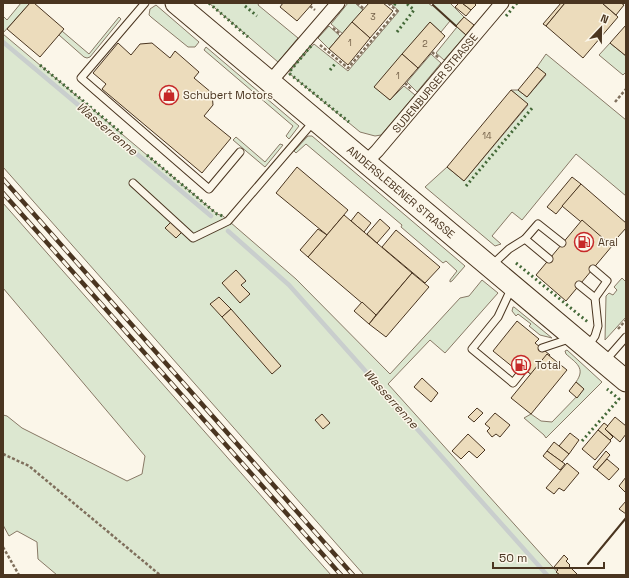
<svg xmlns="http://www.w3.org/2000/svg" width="629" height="578" font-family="'Space Grotesk',sans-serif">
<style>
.green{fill:#dce7d0;stroke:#887966}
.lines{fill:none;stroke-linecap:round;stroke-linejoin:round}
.stream{stroke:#c9cecd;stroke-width:4.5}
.building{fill:#ecdcbc;stroke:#4a3520}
.lane-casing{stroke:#4a3520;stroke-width:9}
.street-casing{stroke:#4a3520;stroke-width:15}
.primary-casing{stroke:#4a3520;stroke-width:23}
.path{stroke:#7f6f5c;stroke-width:2.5;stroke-dasharray:3 2;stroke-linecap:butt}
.lane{stroke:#fbf6e9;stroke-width:7}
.street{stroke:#fbf6e9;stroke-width:13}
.primary{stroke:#fbf6e9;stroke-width:21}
.rail-casing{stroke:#4a3520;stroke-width:4.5}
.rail{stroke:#fbf6e9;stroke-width:3;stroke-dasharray:9;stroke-linecap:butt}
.hedge{stroke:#436837;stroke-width:3;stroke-dasharray:2 3;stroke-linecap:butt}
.wall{stroke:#4a3520;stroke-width:2}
.labels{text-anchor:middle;stroke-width:3;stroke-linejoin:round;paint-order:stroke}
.number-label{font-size:9px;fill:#725f47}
.street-label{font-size:11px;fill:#4a3520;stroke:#fbf6e9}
.poi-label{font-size:11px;fill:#4a3520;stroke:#fbf6e9;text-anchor:start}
.water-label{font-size:12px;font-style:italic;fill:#4a3520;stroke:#fbf6e9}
</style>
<rect width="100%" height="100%" fill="#fbf6e9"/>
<g class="green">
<polygon points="21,3 30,3 3,33 3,16 7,20"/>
<polygon points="209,3 259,3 258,5 298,38 278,62"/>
<polygon points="348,3 355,3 363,10 343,34 331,24"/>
<polygon points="390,3 428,3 432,6 434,3 450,3 464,17 456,26 450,21 441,32 430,22 375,87 390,100 404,86 415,95 381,135 375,136 360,132 290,74 290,71 314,44 348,71 399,11"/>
<polygon points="156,5 199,42 195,47 188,47 151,17 149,15 150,9"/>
<polygon points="119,17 121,19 90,57 87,58 84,57 59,35 62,31 89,54"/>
<polygon points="329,26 340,36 329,49 318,38"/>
<polygon points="457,27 466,35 444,60 436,53"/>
<polygon points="3,34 217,214 223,216 296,279 390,374 460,298 469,296 482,280 498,293 445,353 430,340 388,384 560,575 364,575 3,167"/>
<polygon points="610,43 626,56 626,72 623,75 599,55"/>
<polygon points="206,47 299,126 289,139 286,136 293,126 204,50"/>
<polygon points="431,54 441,63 417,92 407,82"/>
<polygon points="546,54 626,120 626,196 576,154 522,220 512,212 492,236 501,244 495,246 425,187 447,167 464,181 528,105 511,90 518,90 527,97 546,75 537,67"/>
<polygon points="308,136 312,136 465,266 452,281 450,282 450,280 457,271 446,261 443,263 401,227 402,225 306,144 296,153 294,151"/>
<polygon points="236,137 265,162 280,144 283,145 265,167 233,140"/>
<polygon points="3,203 331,575 57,575 38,559 37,542 17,531 9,536 3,525 3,415 7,416 22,428 127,481 142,474 145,456 3,288"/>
<polygon points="622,278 626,282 626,317 605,340 606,296 609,293 613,295 617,290 614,287"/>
<polygon points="513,307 514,307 552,338 540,335 529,326 531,324 518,314 516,316 512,311"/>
<path d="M567,350l35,32 -56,56 -2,-3 -20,-17 7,-4 10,7 11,1 32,-33 -8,-7c10,-14 0,-19 -10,-28l-1,-3z"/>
</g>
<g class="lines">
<g class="stream">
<polyline points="3,42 211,216"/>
<polyline points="228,231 289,285 547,575"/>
</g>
</g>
<g class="building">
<polygon points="30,3 34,3 64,29 40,57 7,29"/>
<polygon points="283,3 313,3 297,21 280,7"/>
<polygon points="369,3 383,3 393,11 370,38 352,22"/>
<polygon points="459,3 462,3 471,10 466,16 455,7"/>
<polygon points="462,3 474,3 476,5 471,10"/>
<polygon points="561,3 565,3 546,26 543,24"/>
<polygon points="565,3 602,3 618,17 583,58 546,26"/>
<polygon points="602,3 621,3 624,5 616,15"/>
<polygon points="464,17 474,25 466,35 456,26"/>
<polygon points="352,22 370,38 348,65 329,49"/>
<polygon points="430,22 445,36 418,68 402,54"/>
<polygon points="626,25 626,56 610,43"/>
<polygon points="118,43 131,55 140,44 152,43 170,58 175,51 199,72 194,78 212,93 213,105 204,116 231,138 202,173 102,89 106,84 93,73"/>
<polygon points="402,54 418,68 390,100 374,87"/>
<polygon points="537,67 546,74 527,97 518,90"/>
<polygon points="511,90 528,104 464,181 447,167"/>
<polygon points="297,167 348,210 327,235 276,193"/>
<polygon points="572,177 581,184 556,214 547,207"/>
<polygon points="581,184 626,223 626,228 610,246 562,206"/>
<polygon points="358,212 371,223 364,232 351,221"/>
<polygon points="344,215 412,273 376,315 308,257"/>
<polygon points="380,219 390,228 377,243 367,234"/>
<polygon points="582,220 612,246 566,301 536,275"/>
<polygon points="171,222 182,232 176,238 165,228"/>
<polygon points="318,229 327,235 308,257 300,250"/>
<polygon points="396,230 440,267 425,283 382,247"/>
<polygon points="236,270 246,281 241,285 250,294 240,303 222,283"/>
<polygon points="412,273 429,287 386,337 369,324"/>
<polygon points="219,297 231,309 222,317 210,304"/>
<polygon points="362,302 376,315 369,324 354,311"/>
<polygon points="231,309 281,366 272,374 222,317"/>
<polygon points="517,321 539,339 535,343 550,355 533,376 518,364 514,368 493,351"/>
<polygon points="547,354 567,370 531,414 511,398"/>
<polygon points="422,378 438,393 431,402 414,387"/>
<polygon points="576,382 584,389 577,398 569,391"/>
<polygon points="477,408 483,413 474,422 468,417"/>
<polygon points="495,413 510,425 500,437 496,434 492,437 487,431 490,428 485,424"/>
<polygon points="322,414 330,423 323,429 315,420"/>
<polygon points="615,417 626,426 626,434 620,442 605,429"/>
<polygon points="604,423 608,426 605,429 613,437 610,440 598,430"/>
<polygon points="598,430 611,441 595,460 582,449"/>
<polygon points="570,433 579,440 569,454 559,446"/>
<polygon points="468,434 485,450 477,458 469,451 461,459 452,451"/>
<polygon points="554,442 569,454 562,462 547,451"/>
<polygon points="547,451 565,464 560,470 543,456"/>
<polygon points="606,451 610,455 597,470 593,467"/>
<polygon points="607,459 619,469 609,480 597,470"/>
<polygon points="567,463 579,473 564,491 559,488 554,494 546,488"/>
<polygon points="626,477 626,493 619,486"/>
<polygon points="626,501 626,514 619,509"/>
<polygon points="564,555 568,559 566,561 570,565 569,566 577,574 575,575 560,575 556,572 558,570 554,567"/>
</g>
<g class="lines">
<defs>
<g id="lane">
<polyline points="145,3 81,78 209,189 240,152"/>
<polyline points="133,183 193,238 228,221 314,121"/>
<polyline points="525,239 538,224 562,243"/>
<polyline points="492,265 509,249 525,239 549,259"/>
<polyline points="593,269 607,281 595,298"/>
<polyline points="579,285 595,298 598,326 595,336 588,346"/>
<polyline points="512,287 498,317 472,349 513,383 524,369"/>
<polyline points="542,348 572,338"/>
<polyline points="605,361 626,337"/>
</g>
<g id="street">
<polyline points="270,82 338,3"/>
<polyline points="366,162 377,151 502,3"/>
</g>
<polyline id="primary" points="176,3 626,381"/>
</defs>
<use href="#lane" class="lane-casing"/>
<use href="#street" class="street-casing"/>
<use href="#primary" class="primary-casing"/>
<g class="path">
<polyline points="357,3 364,9"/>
<polyline points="310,6 315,10"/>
<polyline points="333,28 341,35"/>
<polyline points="320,45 348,68 397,11 388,3"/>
<polyline points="432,52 439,58"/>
<polyline points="405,83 412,90"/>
<polyline points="615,102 626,89"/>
<polyline points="618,329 626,320"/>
<polyline points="3,454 29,466 160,575"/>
<polyline points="3,547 19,575"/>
</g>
<use href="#lane" class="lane"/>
<use href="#street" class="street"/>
<use href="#primary" class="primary"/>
<defs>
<g id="rail">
<polyline points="3,179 353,575"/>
<polyline points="3,193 341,575"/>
</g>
</defs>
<use href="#rail" class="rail-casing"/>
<use href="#rail" class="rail"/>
<g class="hedge">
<polyline points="209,3 248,37"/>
<polyline points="394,5 396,3"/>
<polyline points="245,6 257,16"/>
<polyline points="506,16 517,3"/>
<polyline points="397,32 414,10 406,3"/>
<polyline points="311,46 290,71 290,74 349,122"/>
<polyline points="40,65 124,135"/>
<polyline points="330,70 335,64"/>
<polyline points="147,155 217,214 223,216"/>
<polyline points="466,186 533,107"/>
<polyline points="516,263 589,323"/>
<polyline points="582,441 619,399 607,389"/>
</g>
<g class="wall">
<polyline points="433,5 456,26"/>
<polyline points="588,564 626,518"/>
</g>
</g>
<defs>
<symbol id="shop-ring" viewBox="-11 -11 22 22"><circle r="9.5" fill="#fbf6e9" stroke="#c62828" stroke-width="1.5"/><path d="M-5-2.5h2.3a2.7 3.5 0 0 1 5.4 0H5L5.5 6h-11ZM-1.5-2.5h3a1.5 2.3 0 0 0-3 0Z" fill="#c62828"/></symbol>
<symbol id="fuel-ring" viewBox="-11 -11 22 22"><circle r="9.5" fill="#fbf6e9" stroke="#c62828" stroke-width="1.5"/><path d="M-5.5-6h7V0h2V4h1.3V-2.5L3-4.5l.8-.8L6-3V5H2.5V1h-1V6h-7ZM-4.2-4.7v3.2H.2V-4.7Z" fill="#c62828"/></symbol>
</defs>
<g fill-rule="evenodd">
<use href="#shop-ring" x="158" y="84" width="22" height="22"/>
<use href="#fuel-ring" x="573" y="231" width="22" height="22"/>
<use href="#fuel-ring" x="510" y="354" width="22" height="22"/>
</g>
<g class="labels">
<g class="number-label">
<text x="373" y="20">3</text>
<text x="350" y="46">1</text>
<text x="425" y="47">2</text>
<text x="398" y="79">1</text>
<text x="487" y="139">14</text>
</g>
<g class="street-label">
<text transform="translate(435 83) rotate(-50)" y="4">SUDENBURGER STRASSE</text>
<text transform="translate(401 192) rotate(40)" y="4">ANDERSLEBENER STRASSE</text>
</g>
<g class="poi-label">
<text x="183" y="99">Schubert Motors</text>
<text x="598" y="246">Aral</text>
<text x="535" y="369">Total</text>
</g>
<g class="water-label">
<text transform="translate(107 129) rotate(40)" y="4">Wasserrenne</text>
<text transform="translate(391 399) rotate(48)" y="4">Wasserrenne</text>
</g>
</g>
<rect width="629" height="578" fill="none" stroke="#4a3520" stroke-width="8"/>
<g transform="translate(601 28) rotate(22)" stroke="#fbf6e9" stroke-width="3" paint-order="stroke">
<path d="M0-3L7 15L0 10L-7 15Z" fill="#4a3520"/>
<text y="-6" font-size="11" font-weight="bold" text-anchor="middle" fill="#4a3520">N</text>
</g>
<path d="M493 562v6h111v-6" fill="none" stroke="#4a3520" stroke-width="2"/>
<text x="499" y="562" font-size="12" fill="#4a3520" stroke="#fbf6e9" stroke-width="3" paint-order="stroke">50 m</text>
</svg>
